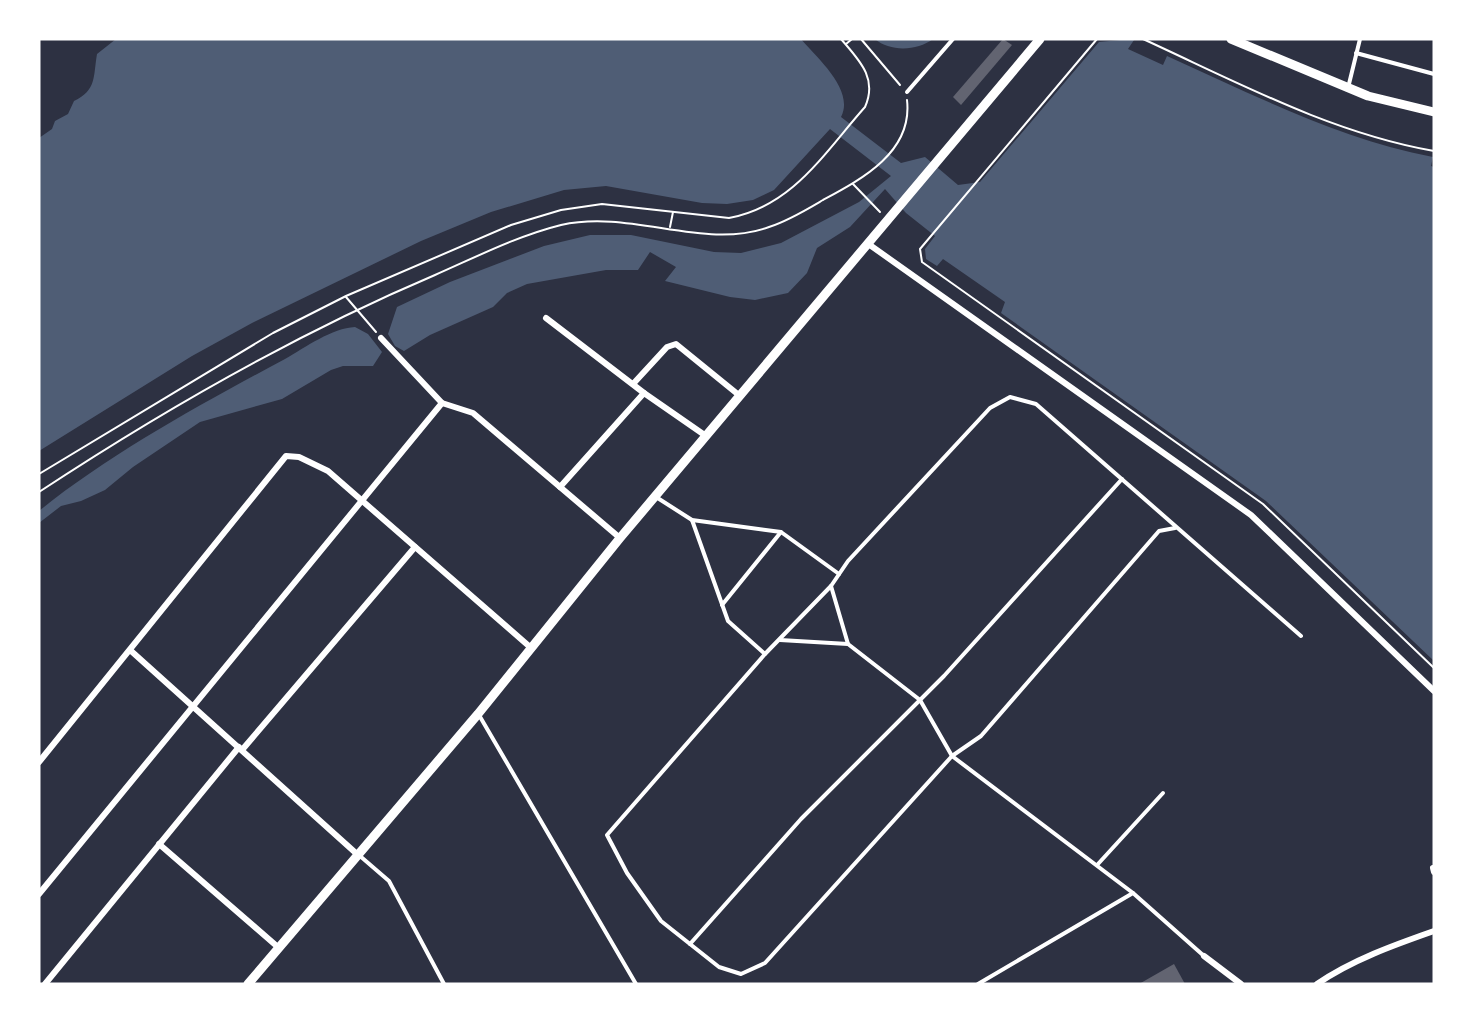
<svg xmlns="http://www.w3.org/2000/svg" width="1473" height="1023" font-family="Montserrat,sans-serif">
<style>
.water{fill:#4f5d75}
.building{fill:#626471}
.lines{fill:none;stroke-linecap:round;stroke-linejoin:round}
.path{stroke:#fff;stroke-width:2}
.service{stroke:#fff;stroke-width:4}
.minor{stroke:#fff;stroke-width:6}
.tertiary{stroke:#fff;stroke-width:9}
</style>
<rect width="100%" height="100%" fill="#2d3142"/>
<g class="water">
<path d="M116,39h685c16,19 54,51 40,78l60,46 24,-6 33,28 22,-3 119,-140 31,-3 4,1 -6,9 35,16 4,-9c87,39 172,83 266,101l-2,9 3,1v494l-168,-160 -265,-188 4,-11 -62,-43 -6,7 -11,-7 -1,-10 10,-13 -29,-23 -21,-24 -35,38 -33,21 -10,25 -19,20 -33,7 -25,-3 -65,-16 11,-14 -26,-15 -12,18h-32l-79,14 -20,9 -14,14 -63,28 -26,16 -9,-5 -7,-12 9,-27 53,-25 94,-36 46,-11h41l83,17 27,1 40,-10 78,-41 32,-26 -61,-47 -56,61 -21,10 -26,4 -25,-1 -96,-17 -42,4 -73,22 -70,29 -169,82 -60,33 -153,95v-313l13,-9 3,-8 13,-7 6,-13c23,-11 19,-24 23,-47z"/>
<path d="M875,39h58c-16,12 -43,13 -58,0z"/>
<path d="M355,327l13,7 14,18 -9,14h-30l-12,4 -49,29 -82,23 -67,45 -28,23 -24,11 -20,5 -22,17v-12c72,-58 164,-108 246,-152 21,-12 47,-31 70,-32z"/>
</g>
<g class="building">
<polygon points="1003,39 1012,45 961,105 953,97"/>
<polygon points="1174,964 1185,984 1139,984"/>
</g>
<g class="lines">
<g class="path">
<polyline points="861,39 900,85"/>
<polyline points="1097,39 920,249 922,262 1263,504 1434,668"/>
<path d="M1143,39c94,43 188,94 291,112"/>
<polyline points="846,44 852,39"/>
<polyline points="853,184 880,212"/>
<polyline points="670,227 673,212"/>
<polyline points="346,297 376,332"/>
<path d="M39,474l234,-141 73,-37 165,-71 50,-15 41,-6 127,14c64,-12 95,-65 136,-111 13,-29 -6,-47 -24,-68"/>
<path d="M39,492c126,-83 257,-158 396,-217 41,-18 82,-39 126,-50 71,-16 143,26 208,2 19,-6 37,-17 54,-27 39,-21 90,-48 84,-100"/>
</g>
<g class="service">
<polyline points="1356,53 1434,74"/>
<polyline points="1348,88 1360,39"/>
<polyline points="907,92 953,39"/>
<polyline points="656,497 692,520 781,532 839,574"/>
<polyline points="692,520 728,621 765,654"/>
<polyline points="1175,528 1159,531 981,736 952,756 765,963 741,974 719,967 661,921 627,873 607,835 765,654 831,586 848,561 990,408 1010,397 1036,404 1301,636"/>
<polyline points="831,586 848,644 920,700 952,756 1133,893"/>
<polyline points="722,605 781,532"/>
<polyline points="780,640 848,644"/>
<polyline points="479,715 636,984"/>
<polyline points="360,856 389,881 444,984"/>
<polyline points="1098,864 1163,793"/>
<polyline points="690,944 801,819 944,676 1122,479"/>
<polyline points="978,984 1133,893 1204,956"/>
</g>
<g class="minor">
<polyline points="867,243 1251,515 1434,691"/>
<polyline points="546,318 644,393"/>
<polyline points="381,338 442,403 473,413 620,538"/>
<polyline points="633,384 667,347 676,344 740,396"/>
<polyline points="560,487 644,393 706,436"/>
<polyline points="130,650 358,855"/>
<polyline points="242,750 415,547"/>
<polyline points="39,762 286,456 299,457 328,471 530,647"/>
<polyline points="159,844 279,948"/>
<polyline points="1433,868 1434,872"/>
<polyline points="39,894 442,403"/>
<polyline points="1204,956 1241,984"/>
<polyline points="45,984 239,747"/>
<path d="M1317,984c35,-24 77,-39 117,-53"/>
</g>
<g class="tertiary">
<polyline points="1231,39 1368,96 1434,112"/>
<polyline points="248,984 478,714 620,538 1040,39"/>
</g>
</g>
<rect width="1473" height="1023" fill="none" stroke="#ffffff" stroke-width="81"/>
</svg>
